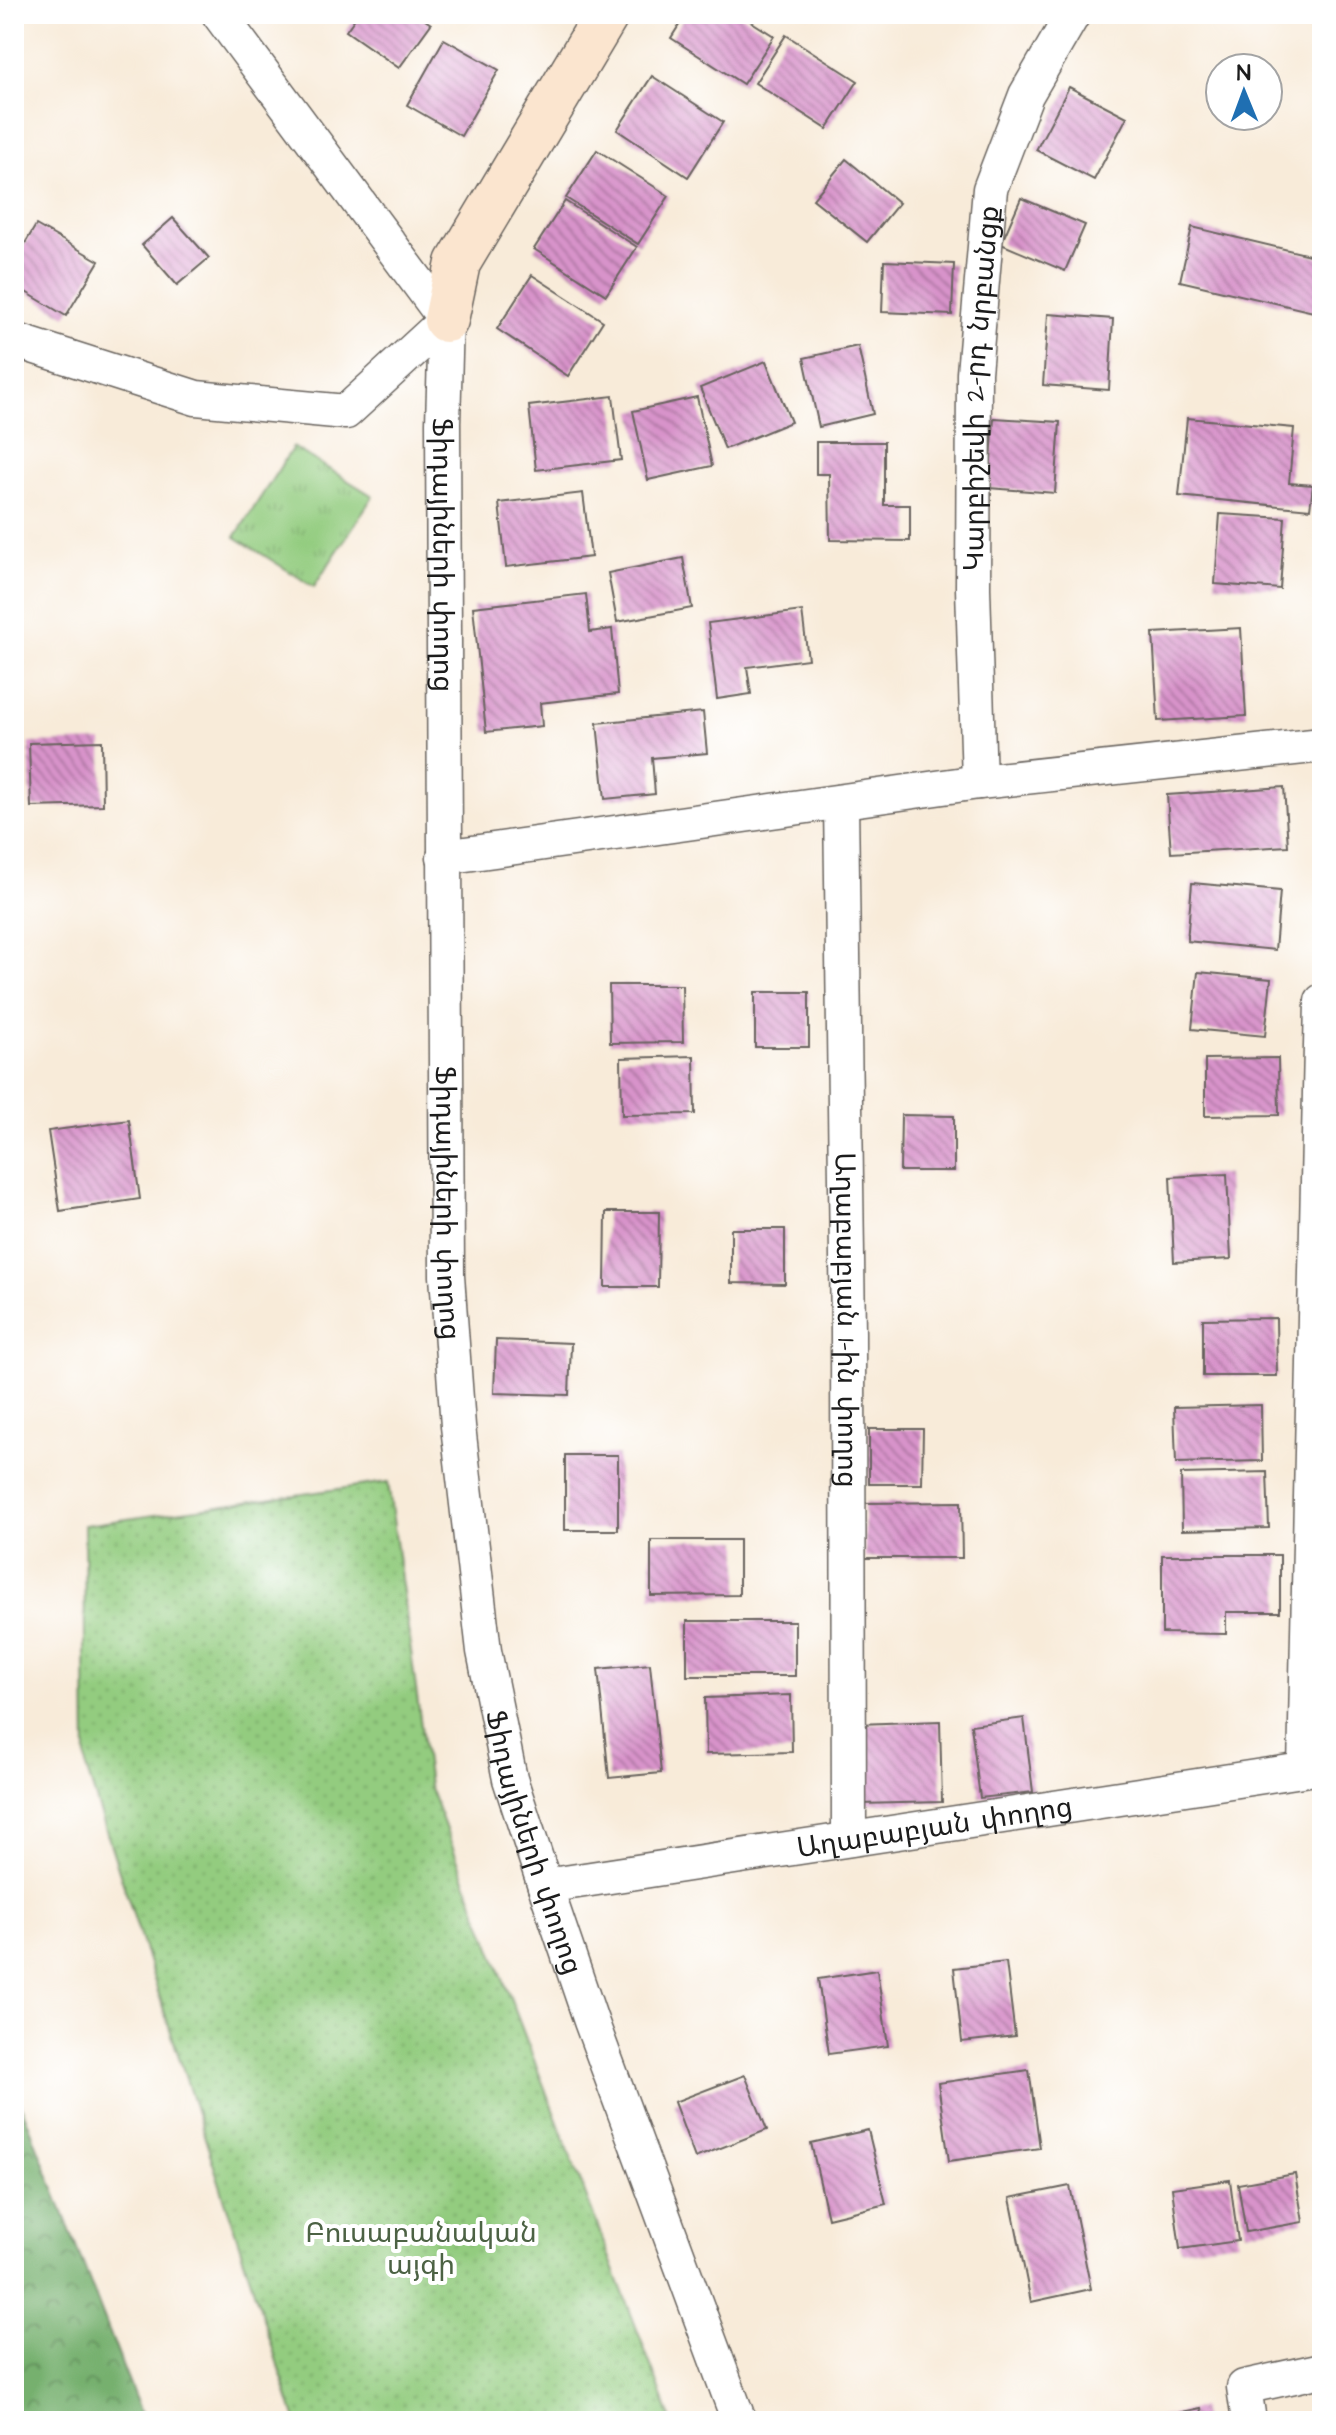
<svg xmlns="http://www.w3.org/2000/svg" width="1336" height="2435" font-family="'Architects Daughter','Noto Sans Armenian',sans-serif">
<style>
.grass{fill:url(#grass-tufts);stroke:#58744e;stroke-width:2}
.forest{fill:url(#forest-crowns);stroke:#496645;stroke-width:2}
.garden{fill:url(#garden-dots);stroke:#58744e;stroke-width:2}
.building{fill:url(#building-back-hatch)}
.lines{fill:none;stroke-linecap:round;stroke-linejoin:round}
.street-casing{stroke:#69645e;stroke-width:37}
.secondary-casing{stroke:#69645e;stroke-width:47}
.street{stroke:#fff;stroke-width:34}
.secondary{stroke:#fbe5cf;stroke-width:44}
.labels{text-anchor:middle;stroke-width:8;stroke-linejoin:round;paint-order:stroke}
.street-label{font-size:28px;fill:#1c1c1c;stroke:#fff}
.park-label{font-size:28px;fill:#4c6244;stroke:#fff}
</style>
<defs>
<pattern id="grass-tufts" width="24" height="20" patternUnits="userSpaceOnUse" patternTransform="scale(2)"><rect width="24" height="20" fill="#93cc7f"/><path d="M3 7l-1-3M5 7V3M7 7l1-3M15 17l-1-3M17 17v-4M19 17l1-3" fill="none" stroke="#7eaf6d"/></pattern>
<pattern id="forest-crowns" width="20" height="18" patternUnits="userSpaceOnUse" patternTransform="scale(2)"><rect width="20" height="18" fill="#76b06e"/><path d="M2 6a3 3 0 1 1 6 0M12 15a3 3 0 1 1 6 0" fill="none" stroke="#608e5a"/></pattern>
<pattern id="garden-dots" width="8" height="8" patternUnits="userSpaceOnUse" patternTransform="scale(2)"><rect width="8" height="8" fill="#93cc7f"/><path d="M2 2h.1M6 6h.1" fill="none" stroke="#7eaf6d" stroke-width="1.8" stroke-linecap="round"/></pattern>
<pattern id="building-back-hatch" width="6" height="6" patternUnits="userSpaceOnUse" patternTransform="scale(2)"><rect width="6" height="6" fill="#d893ca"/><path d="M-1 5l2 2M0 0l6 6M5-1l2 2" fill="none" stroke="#ae77a3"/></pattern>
</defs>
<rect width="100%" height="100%" fill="#fff"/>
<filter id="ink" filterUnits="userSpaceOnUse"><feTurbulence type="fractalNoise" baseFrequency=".0125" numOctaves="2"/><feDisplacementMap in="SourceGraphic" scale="16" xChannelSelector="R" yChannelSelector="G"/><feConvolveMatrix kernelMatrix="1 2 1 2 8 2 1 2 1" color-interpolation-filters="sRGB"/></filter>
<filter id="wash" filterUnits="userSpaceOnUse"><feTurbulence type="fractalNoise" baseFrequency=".006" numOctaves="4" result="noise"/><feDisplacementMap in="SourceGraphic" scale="32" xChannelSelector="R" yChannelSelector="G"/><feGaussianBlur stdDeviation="1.8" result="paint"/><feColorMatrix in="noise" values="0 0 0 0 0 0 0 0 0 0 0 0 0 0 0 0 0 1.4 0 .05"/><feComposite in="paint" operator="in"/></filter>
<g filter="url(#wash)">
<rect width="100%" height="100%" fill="#f8ebd9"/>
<polygon class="grass" points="293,447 373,496 314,587 235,537"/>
<polygon class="forest" points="14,2086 144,2421 14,2421"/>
<polygon class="garden" points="388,1482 429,1785 672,2421 296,2421 86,1768 84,1525"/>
<g id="blocks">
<g class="building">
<polygon points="358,14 416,14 431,24 399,68 346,31"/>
<polygon points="686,14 739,14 774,36 743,84 671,38"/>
<polygon points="1289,14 1322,14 1322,26"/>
<polygon points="786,35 858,81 827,129 755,83"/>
<polygon points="444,39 499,70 461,136 407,105"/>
<polygon points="652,76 723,122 688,177 617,130"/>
<polygon points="1069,87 1127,117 1094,180 1036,150"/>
<polygon points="597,150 669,196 638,244 566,198"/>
<polygon points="846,159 899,203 867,242 813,199"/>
<polygon points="1021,198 1085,225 1065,271 1001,244"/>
<polygon points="565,201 637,247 606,295 534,249"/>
<polygon points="173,218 209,258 177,285 142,245"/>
<polygon points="36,225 99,261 66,316 14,285 14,262"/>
<polygon points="1192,227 1322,258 1322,314 1180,281"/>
<polygon points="884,261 954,264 952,315 882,312"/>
<polygon points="532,275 603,321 568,376 497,329"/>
<polygon points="1048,314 1113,319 1109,390 1043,385"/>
<polygon points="858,346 873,414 819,427 804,358"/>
<polygon points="766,361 791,422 725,449 700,388"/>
<polygon points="613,396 621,460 536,470 529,406"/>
<polygon points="697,397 712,466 648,480 633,411"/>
<polygon points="994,418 1060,422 1055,493 989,488"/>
<polygon points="1187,418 1294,428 1289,483 1313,485 1310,509 1179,496"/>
<polygon points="816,442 884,442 884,505 910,505 910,541 830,540 829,474 816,474"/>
<polygon points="583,493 591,557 506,567 499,503"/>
<polygon points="1220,514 1285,518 1280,589 1215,584"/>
<polygon points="683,558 692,608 617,622 608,573"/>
<polygon points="586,594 590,632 612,629 618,694 540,703 542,726 486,732 473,607"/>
<polygon points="802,611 808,659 747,667 751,694 717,699 708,623"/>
<polygon points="1241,628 1246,716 1158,721 1153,633"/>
<polygon points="703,712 707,753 652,758 655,794 605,799 597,723"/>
<polygon points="102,741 103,805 31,807 29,743"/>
<polygon points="1284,787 1288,846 1171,853 1167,795"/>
<polygon points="1192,883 1280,891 1275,950 1187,941"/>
<polygon points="1198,972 1271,979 1265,1036 1192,1029"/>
<polygon points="609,985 682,985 683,1042 610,1043"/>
<rect x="755" y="992" width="54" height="55"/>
<polygon points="694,1056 695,1114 622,1115 621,1058"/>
<polygon points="1278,1058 1279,1115 1205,1116 1205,1059"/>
<polygon points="901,1115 954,1116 954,1171 900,1171"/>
<polygon points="129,1120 140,1199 60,1211 48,1131"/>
<polygon points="1227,1174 1231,1259 1174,1262 1170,1177"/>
<polygon points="606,1212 659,1212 658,1287 605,1287"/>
<polygon points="731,1229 785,1229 785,1284 731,1283"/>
<polygon points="1276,1318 1277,1376 1203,1376 1203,1319"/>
<polygon points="496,1340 571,1343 569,1395 494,1393"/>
<polygon points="1261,1405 1262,1461 1176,1463 1174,1407"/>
<polygon points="869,1429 923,1429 922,1484 869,1484"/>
<rect x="565" y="1455" width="53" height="75"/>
<polygon points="1267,1472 1269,1528 1182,1530 1181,1474"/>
<polygon points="961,1502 962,1558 865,1558 864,1503"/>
<polygon points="651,1540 739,1540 739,1595 651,1596"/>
<polygon points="1162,1555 1280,1555 1280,1612 1226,1612 1226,1634 1162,1633"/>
<rect x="687" y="1621" width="108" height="55"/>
<polygon points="650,1664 661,1773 609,1778 598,1669"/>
<polygon points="791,1695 792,1752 706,1754 705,1698"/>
<polygon points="1024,1718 1033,1792 980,1798 971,1725"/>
<polygon points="940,1721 942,1802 860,1804 858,1724"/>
<polygon points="1006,1962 1015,2036 962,2042 954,1968"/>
<polygon points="877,1970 888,2046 829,2054 818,1979"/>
<polygon points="1029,2070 1040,2148 949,2161 938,2083"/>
<polygon points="745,2075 767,2130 695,2158 674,2102"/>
<polygon points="868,2130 886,2204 828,2218 811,2143"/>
<polygon points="1295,2174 1303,2222 1246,2232 1238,2184"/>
<polygon points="1230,2180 1238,2241 1180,2249 1172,2188"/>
<polygon points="1070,2186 1091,2289 1031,2302 1010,2198"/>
<polygon points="1201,2408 1204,2421 1145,2421 1145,2420"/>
</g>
</g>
</g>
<g filter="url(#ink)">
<use href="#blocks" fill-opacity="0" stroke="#69645e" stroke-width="2"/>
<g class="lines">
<defs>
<g id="street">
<path id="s1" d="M219,14l227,306 -3,103 4,853 11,150 26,225 26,128 35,107 46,135 148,400"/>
<polyline points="14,340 196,398 346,412 446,320"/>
<path id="s2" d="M979,782l-6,-194 1,-215 16,-184 36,-94 47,-81"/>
<path id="s3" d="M841,802l7,531 1,506"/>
<polyline points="444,857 979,782 1322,745"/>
<polyline points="1305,1769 1322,1001"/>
<path id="s4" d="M545,1886l777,-119"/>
<polyline points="1249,2421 1244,2387 1322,2370"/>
</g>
<polyline id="secondary" points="446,320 458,263 607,14"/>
</defs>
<use href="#street" class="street-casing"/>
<use href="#secondary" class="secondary-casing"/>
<use href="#street" class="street"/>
<use href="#secondary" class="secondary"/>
</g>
</g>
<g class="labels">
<g class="street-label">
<text dy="10" stroke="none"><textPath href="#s2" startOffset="394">Կարբիշեվի 2-րդ նրբանցք</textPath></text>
<text dy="10" stroke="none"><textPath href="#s1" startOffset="616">Ֆիդայիների փողոց</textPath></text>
<text dy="10" stroke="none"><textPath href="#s1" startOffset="1264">Ֆիդայիների փողոց</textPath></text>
<text dy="10" stroke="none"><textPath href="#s3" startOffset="518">Աղաբաբյան 1-ին փողոց</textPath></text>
<text dy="10" stroke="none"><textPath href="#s4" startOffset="394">Աղաբաբյան փողոց</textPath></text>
<text dy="10" stroke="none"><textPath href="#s1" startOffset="1912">Ֆիդայիների փողոց</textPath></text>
</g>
<g class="park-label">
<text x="421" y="2242">Բուսաբանական<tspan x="421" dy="32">այգի</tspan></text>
</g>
</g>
<rect width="1336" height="2435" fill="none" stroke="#fff" stroke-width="48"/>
<g transform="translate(1244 92) rotate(359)"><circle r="38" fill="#ffffff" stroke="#a4a4a4" stroke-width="2"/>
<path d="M0-6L14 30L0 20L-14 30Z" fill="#1f6fb2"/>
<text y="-12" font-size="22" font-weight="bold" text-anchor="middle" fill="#1c1c1c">N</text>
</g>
</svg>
